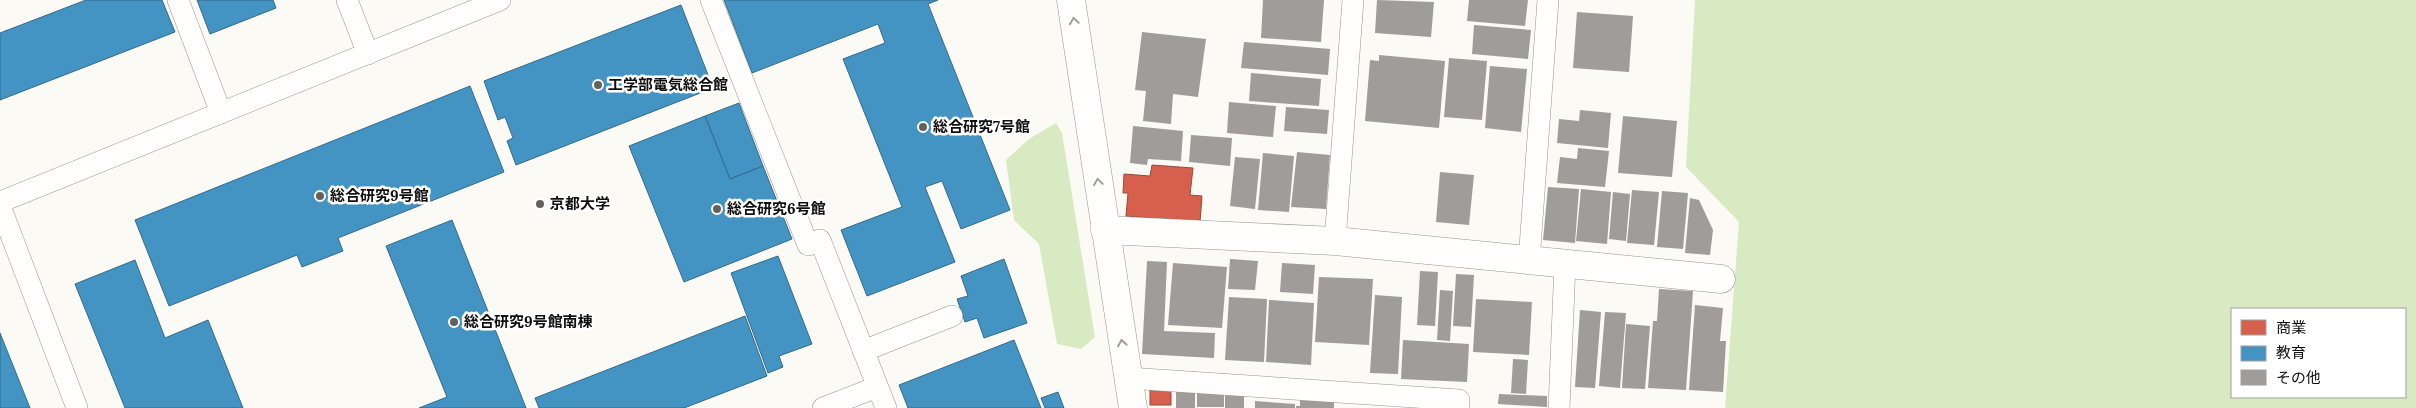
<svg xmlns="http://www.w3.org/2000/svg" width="2416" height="408" font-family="Lora,'Noto Sans JP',serif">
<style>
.forest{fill:#d7eac1;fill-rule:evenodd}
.shops{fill:#d6604d;stroke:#9a483a}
.schools{fill:#4393c3;stroke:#336b8d}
.building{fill:#9f9c99}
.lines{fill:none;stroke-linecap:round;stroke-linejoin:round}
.lane-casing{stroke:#969592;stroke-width:22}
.street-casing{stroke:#969592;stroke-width:29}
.lane{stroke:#fffefd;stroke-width:21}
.street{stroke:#fffefd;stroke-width:28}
.oneway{stroke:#9f9e9e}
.poi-dot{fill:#62615f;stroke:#fff;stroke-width:2}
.labels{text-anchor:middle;stroke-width:5;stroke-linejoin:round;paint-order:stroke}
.poi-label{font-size:15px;font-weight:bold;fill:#0f0f0f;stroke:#fff;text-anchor:start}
</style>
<rect width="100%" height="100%" fill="#fcfaf4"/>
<g class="forest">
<path d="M1695,0h721v408h-691l14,-186 -53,-55zM2232,309h173v88h-173z"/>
<polygon points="1056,123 1062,133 1095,337 1081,349 1057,344 1039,244 1014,220 1006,160 1029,139"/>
</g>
<g class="shops">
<polygon points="1152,165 1193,168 1190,195 1202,196 1200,222 1126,216 1128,193 1123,193 1124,174 1150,176"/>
<rect x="1150" y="386" width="21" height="19"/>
</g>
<g class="schools">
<polygon points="86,0 162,0 175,32 0,100 0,33"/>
<polygon points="197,0 273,0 276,8 210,34"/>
<polygon points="724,0 938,0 928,4 1010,210 961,229 942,181 925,187 955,262 867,296 841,230 902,207 843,59 885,43 878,24 752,73"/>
<polygon points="681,5 713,88 516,165 507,141 513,138 505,117 498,120 484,81"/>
<polygon points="470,86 504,172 338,238 343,251 302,267 297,255 169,306 135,220"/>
<polygon points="739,103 763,166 730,179 705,116"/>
<polygon points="705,116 730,179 763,166 792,239 684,282 629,146"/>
<polygon points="452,220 526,408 419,408 447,397 386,246"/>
<polygon points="778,256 812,344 779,356 783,367 768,373 731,273"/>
<polygon points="1004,259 1027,323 984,338 977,318 965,322 957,299 968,296 961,276"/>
<polygon points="135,260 165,338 208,320 243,408 125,408 75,284"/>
<polygon points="745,316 767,376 684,408 539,408 535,398"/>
<polygon points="0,333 30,408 0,408"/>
<polygon points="1014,340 1041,408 908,408 899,385"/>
<polygon points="1058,392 1064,408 1045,408 1041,398"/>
</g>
<g class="building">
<polygon points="1263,0 1324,0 1321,42 1261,38"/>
<polygon points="1377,0 1434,2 1431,37 1375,33"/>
<polygon points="1469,0 1528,0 1525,26 1467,21"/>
<polygon points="1577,12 1633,16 1629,72 1573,68"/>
<polygon points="1474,25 1531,30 1528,59 1472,54"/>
<polygon points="1142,32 1206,39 1198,97 1173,94 1171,124 1143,121 1146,91 1135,90"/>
<polygon points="1244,42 1330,49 1328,75 1241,68"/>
<polygon points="1379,55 1445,61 1439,128 1365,121 1370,60 1379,61"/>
<polygon points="1449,58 1487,61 1482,120 1444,117"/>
<polygon points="1490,66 1527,69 1521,132 1485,128"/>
<polygon points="1251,73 1321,79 1319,106 1249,101"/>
<polygon points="1229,102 1276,106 1273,137 1227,133"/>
<polygon points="1286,107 1329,110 1327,134 1284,131"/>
<polygon points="1580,110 1611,113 1608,148 1557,143 1559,119 1579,121"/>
<polygon points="1623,116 1677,121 1672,177 1618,173"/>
<polygon points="1133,126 1183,131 1181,161 1148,159 1147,165 1130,163"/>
<polygon points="1191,135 1232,138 1230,166 1189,162"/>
<polygon points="1578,148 1609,151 1605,187 1557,183 1560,157 1577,159"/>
<polygon points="1297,152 1330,155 1326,209 1291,207"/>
<polygon points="1263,153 1294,156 1289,212 1258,210"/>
<polygon points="1235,157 1260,159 1255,209 1230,206"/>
<polygon points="1440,172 1474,175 1469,225 1436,222"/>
<polygon points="1548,187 1579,189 1575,243 1543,240"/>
<polygon points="1581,189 1611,192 1607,244 1576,241"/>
<polygon points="1632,190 1659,192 1654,245 1627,243"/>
<polygon points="1662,191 1688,193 1683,249 1657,247"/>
<polygon points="1613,192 1630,194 1626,241 1609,239"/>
<polygon points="1690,198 1699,200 1713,230 1710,255 1685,253"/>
<polygon points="1230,259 1258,261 1255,290 1228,289"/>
<polygon points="1147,261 1167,262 1164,331 1215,333 1214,358 1142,354"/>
<polygon points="1173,263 1227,267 1222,328 1168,325"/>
<polygon points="1282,263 1315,265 1313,294 1280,292"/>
<polygon points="1420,271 1438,272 1435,326 1417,325"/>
<polygon points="1456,274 1474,275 1471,327 1453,326"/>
<polygon points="1319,277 1373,279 1369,345 1315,342"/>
<polygon points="1659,289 1693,291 1686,390 1648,388 1653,321 1657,321"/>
<polygon points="1440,290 1453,291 1450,341 1437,340"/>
<polygon points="1375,295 1402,297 1398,374 1370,373"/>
<polygon points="1229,297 1267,299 1264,362 1225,360"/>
<polygon points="1476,299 1532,302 1529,355 1473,352"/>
<polygon points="1269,300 1314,303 1311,365 1266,362"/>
<polygon points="1695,305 1723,308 1720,341 1726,341 1723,392 1689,390"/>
<polygon points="1580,310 1601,312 1595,388 1575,387"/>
<polygon points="1605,312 1626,313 1620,388 1599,386"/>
<polygon points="1626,324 1650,326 1645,389 1622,388"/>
<polygon points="1403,340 1469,344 1467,382 1401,379"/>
<polygon points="1513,359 1528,360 1526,394 1511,393"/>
<rect x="1176" y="387" width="19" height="21"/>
<rect x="1197" y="388" width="27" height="19"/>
<rect x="1225" y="390" width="19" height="18"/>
<polygon points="1499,394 1547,396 1547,407 1498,404"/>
<polygon points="1300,395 1334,397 1334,408 1296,408 1296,406 1300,406"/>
<polygon points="1255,401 1295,404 1295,408 1255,408"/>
</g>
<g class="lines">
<defs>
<g id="lane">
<polyline points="178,0 221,113"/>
<polyline points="347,0 368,54"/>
<polyline points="711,0 808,245 820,240 886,408"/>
<polyline points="0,202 500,0"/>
<polyline points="0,206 77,408"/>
<polyline points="1335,241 1353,0"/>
<polyline points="1529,261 1548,0"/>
<polyline points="863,351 952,316"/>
<polyline points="1128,378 1459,400 1459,408"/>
<polyline points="823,408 877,387"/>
<polyline points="1559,408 1565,264"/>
</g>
<g id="street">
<polyline points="1071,0 1133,408"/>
<polyline points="1105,230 1335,241 1721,279"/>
</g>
</defs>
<use href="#lane" class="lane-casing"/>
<use href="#street" class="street-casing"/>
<use href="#lane" class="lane"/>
<use href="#street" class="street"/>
</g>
<defs><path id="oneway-chevron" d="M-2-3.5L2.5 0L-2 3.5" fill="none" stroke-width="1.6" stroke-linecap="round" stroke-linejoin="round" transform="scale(1.25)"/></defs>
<g class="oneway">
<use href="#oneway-chevron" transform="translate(1074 21) rotate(-98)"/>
<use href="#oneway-chevron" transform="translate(1098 182) rotate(-98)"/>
<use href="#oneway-chevron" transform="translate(1122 343) rotate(-99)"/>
</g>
<g class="poi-dot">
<circle cx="598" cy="85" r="5"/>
<circle cx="923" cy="127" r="5"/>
<circle cx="320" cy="196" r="5"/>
<circle cx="540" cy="204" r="5"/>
<circle cx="717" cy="209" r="5"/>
<circle cx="454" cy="322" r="5"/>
</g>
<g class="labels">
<g class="poi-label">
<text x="608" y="90">工学部電気総合館</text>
<text x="933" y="132">総合研究7号館</text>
<text x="330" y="201">総合研究9号館</text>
<text x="550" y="209">京都大学</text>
<text x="727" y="214">総合研究6号館</text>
<text x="464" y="327">総合研究9号館南棟</text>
</g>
</g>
<rect x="2231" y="308" width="175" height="90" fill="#ffffff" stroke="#9f9f9f"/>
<rect x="2241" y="320" width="25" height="15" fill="#d6604d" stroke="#9f9f9f"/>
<text x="2276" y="333" font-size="15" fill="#0f0f0f">商業</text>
<rect x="2241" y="346" width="25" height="15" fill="#4393c3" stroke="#9f9f9f"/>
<text x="2276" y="358" font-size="15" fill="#0f0f0f">教育</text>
<rect x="2241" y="370" width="25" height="15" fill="#9f9c99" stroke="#9f9f9f"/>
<text x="2276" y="383" font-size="15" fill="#0f0f0f">その他</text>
</svg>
